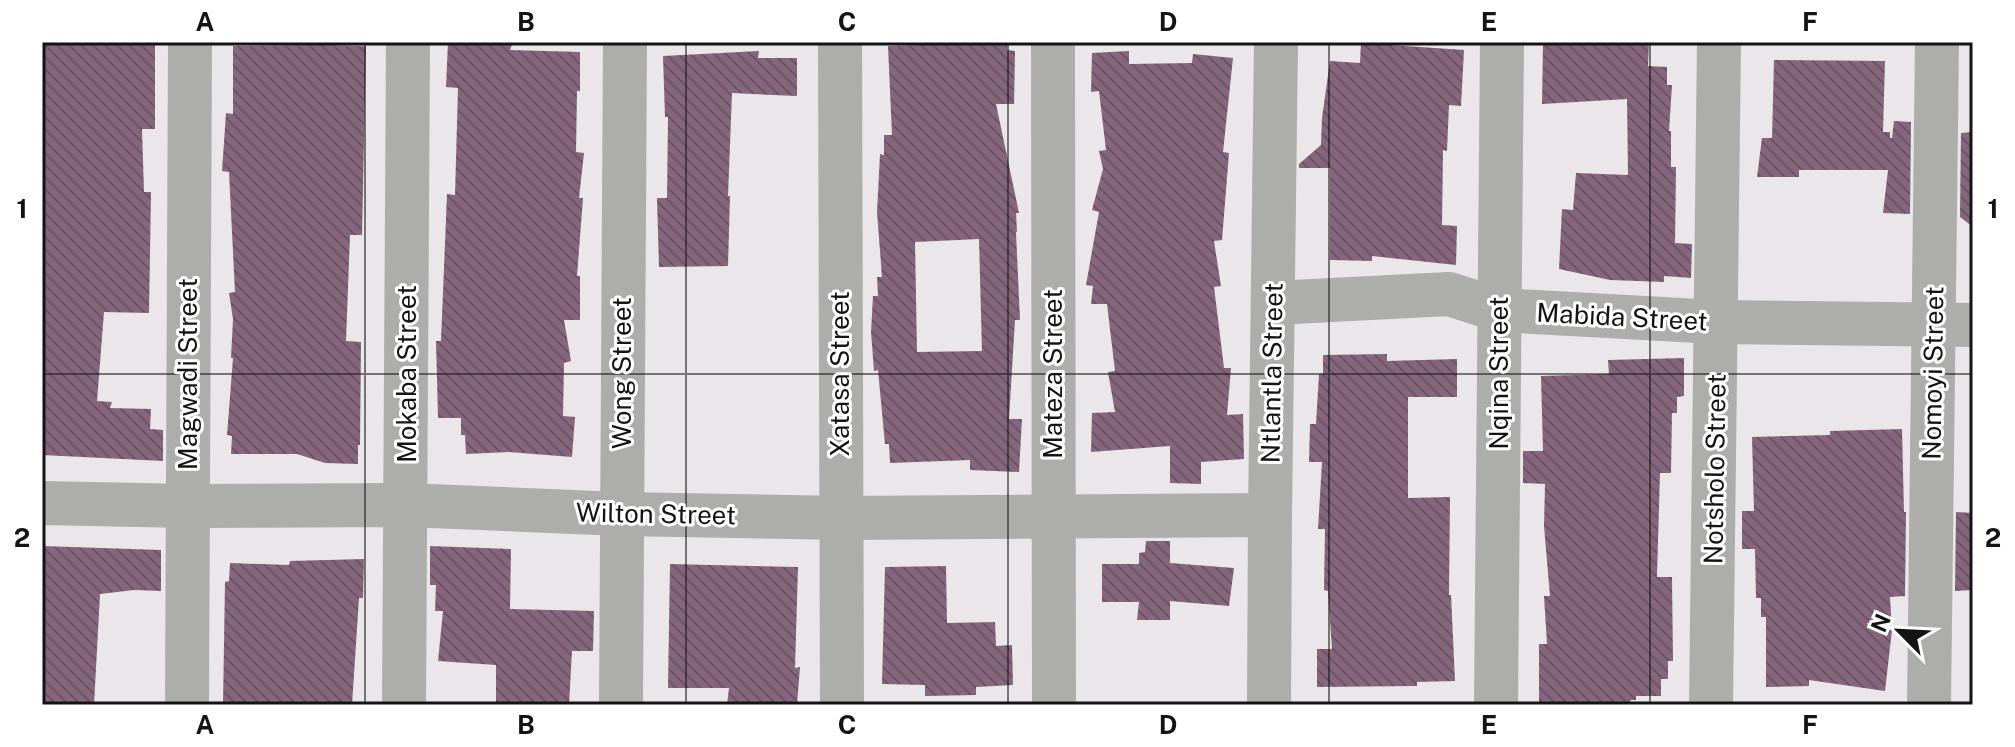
<svg xmlns="http://www.w3.org/2000/svg" width="2015" height="747" font-family="'Public Sans',sans-serif">
<style>
.building{fill:url(#building-back-hatch);fill-rule:evenodd}
.lines{fill:none;stroke-linecap:round;stroke-linejoin:round}
.minor{stroke:#adadac;stroke-width:44}
.grid{fill:none;stroke:#151415;stroke-width:2;stroke-opacity:0.55}
.labels{text-anchor:middle;stroke-width:6;stroke-linejoin:round;paint-order:stroke}
.street-label{font-size:26px;fill:#151415;stroke:#fff}
.neatline{fill:none;stroke:#151415;stroke-width:3}
.grid-label{font-size:26px;text-anchor:middle;font-weight:bold;fill:#151415}
</style>
<defs>
<pattern id="building-back-hatch" width="6" height="6" patternUnits="userSpaceOnUse" patternTransform="scale(2)"><rect width="6" height="6" fill="#86667d"/><path d="M-1 5l2 2M0 0l6 6M5-1l2 2" fill="none" stroke="#6c5365"/></pattern>
</defs>
<rect width="100%" height="100%" fill="#eae6e9"/>
<g class="building">
<polygon points="42,42 155,45 155,129 142,129 144,192 151,192 149,313 104,312 97,401 112,402 110,408 151,409 150,429 163,430 163,461 42,455"/>
<polygon points="448,42 513,42 510,50 580,52 580,91 577,91 576,152 584,153 579,198 583,198 577,276 580,276 580,320 564,320 571,361 564,363 563,416 575,417 572,457 509,452 466,454 465,435 461,435 461,418 438,418 436,341 441,341 447,194 455,195 458,88 446,87"/>
<path d="M950,42h57v8l8,1 -1,53h-18l23,109h-3l1,19h-1l4,88h-5l-6,99h13l-3,53 -49,-2v-10l-80,3 -1,-19h-4l-7,-74 -4,1 -3,-39 2,-36h5l-1,-19h5l-5,-65 3,-58 4,1v-20h8l-4,-89 62,-2zM979,239l3,112 -65,1 -2,-110z"/>
<polygon points="1543,42 1649,42 1648,66 1667,67 1667,85 1672,85 1669,131 1671,131 1671,167 1676,167 1675,243 1692,244 1691,278 1664,276 1664,282 1610,280 1559,269 1562,209 1573,210 1576,173 1628,175 1627,99 1542,104"/>
<polygon points="1361,43 1464,50 1461,106 1449,105 1447,151 1443,150 1442,225 1457,226 1456,265 1372,256 1372,261 1330,260 1330,168 1299,168 1299,164 1321,145 1322,118 1330,61 1360,63"/>
<polygon points="322,45 366,46 362,235 350,235 346,341 361,342 360,445 358,445 358,464 325,463 297,454 231,454 232,436 227,435 233,358 231,358 233,319 229,293 235,292 229,172 222,171 226,113 233,114 233,46"/>
<polygon points="759,51 758,58 797,58 797,96 732,93 728,196 730,196 728,266 659,267 657,198 667,198 668,117 665,117 663,56"/>
<polygon points="1129,51 1129,64 1192,63 1193,54 1233,58 1223,152 1229,153 1222,240 1214,241 1221,286 1214,287 1224,368 1231,368 1227,415 1243,414 1244,459 1201,462 1201,484 1170,483 1170,446 1091,452 1092,413 1115,412 1108,372 1115,371 1107,304 1091,304 1093,286 1086,285 1099,212 1092,210 1103,169 1099,151 1106,150 1099,91 1091,92 1092,53"/>
<polygon points="1774,60 1885,61 1883,132 1890,132 1890,138 1892,138 1894,121 1911,122 1910,214 1883,213 1888,170 1799,170 1799,177 1757,177 1762,138 1772,138"/>
<polygon points="1973,132 1973,227 1960,217 1961,133"/>
<polygon points="1387,354 1387,361 1457,359 1457,397 1408,397 1408,498 1450,497 1449,595 1451,595 1455,681 1417,682 1417,686 1317,687 1317,649 1332,649 1328,591 1324,590 1325,529 1318,529 1322,462 1309,462 1310,424 1316,424 1319,374 1323,374 1323,355"/>
<polygon points="1684,358 1684,396 1677,397 1677,413 1672,413 1671,473 1660,473 1657,577 1672,577 1673,661 1668,661 1668,679 1661,679 1661,696 1636,696 1636,700 1631,700 1630,702 1602,705 1539,705 1539,644 1547,644 1544,596 1550,596 1544,526 1545,484 1523,483 1523,451 1543,451 1541,376 1609,374 1608,360"/>
<polygon points="1902,429 1904,512 1906,512 1905,596 1890,597 1892,630 1885,691 1809,680 1809,686 1766,687 1766,617 1761,617 1761,598 1756,598 1755,549 1742,549 1742,511 1754,511 1752,437 1830,435 1830,431"/>
<polygon points="1956,512 1973,513 1973,590 1955,591"/>
<polygon points="1146,541 1170,541 1170,563 1234,568 1229,606 1170,601 1170,620 1137,620 1139,602 1102,602 1102,564 1139,564 1139,553 1145,552"/>
<polygon points="42,546 161,550 161,591 134,590 100,594 94,705 42,705"/>
<polygon points="430,546 511,549 510,609 594,611 593,651 572,651 569,705 496,705 496,665 438,661 443,611 435,611 436,585 430,585"/>
<polygon points="364,559 363,598 359,598 352,705 223,705 225,582 229,581 230,563 289,565 290,561"/>
<polygon points="670,564 798,567 795,668 800,667 797,705 727,705 729,688 668,688"/>
<polygon points="946,566 947,623 995,622 996,646 1012,645 1013,685 976,687 976,695 925,696 925,685 882,684 885,567"/>
</g>
<g class="lines">
<g class="minor">
<polyline points="840,42 842,705"/>
<polyline points="1053,42 1054,705"/>
<polyline points="1273,303 1449,294 1499,310 1717,322 1973,325"/>
<polyline points="42,503 188,506 406,505 621,514 841,518 1270,515"/>
<polyline points="187,705 190,42"/>
<polyline points="404,705 408,42"/>
<polyline points="621,705 625,42"/>
<polyline points="1269,705 1270,515 1276,42"/>
<polyline points="1496,705 1502,42"/>
<polyline points="1711,705 1719,42"/>
<polyline points="1929,705 1937,42"/>
</g>
</g>
<path class="grid" d="M365,42v663M686,42v663M1008,42v663M1329,42v663M1650,42v663M42,374h1931"/>
<g class="labels">
<g class="street-label">
<text transform="translate(1622 317) rotate(3)" y="9">Mabida Street</text>
<text transform="translate(622 373) rotate(-90)" y="9">Wong Street</text>
<text transform="translate(1272 373) rotate(-89)" y="9">Ntlantla Street</text>
<text transform="translate(1499 373) rotate(-90)" y="9">Nqina Street</text>
<text transform="translate(1933 373) rotate(-89)" y="9">Nomoyi Street</text>
<text transform="translate(188 374) rotate(-90)" y="9">Magwadi Street</text>
<text transform="translate(407 374) rotate(-90)" y="9">Mokaba Street</text>
<text transform="translate(840 374) rotate(-90)" y="9">Xatasa Street</text>
<text transform="translate(1053 374) rotate(-90)" y="9">Mateza Street</text>
<text transform="translate(1715 469) rotate(-89)" y="9">Notsholo Street</text>
<text transform="translate(656 514) rotate(1)" y="9">Wilton Street</text>
</g>
</g>
<rect width="2015" height="747" fill="none" stroke="#ffffff" stroke-width="88"/>
<g transform="translate(1899 631) rotate(294)" stroke="#ffffff" stroke-width="6" paint-order="stroke">
<path d="M0-6L14 30L0 20L-14 30Z" fill="#151415"/>
<text y="-12" font-size="22" font-weight="bold" text-anchor="middle" fill="#151415">N</text>
</g>
<rect x="44" y="44" width="1927" height="659" class="neatline"/>
<g class="grid-label">
<text x="205" y="31">A</text>
<text x="526" y="31">B</text>
<text x="847" y="31">C</text>
<text x="1168" y="31">D</text>
<text x="1489" y="31">E</text>
<text x="1810" y="31">F</text>
<text x="22" y="218">1</text>
<text x="1993" y="218">1</text>
<text x="22" y="547">2</text>
<text x="1993" y="547">2</text>
<text x="205" y="734">A</text>
<text x="526" y="734">B</text>
<text x="847" y="734">C</text>
<text x="1168" y="734">D</text>
<text x="1489" y="734">E</text>
<text x="1810" y="734">F</text>
</g>
</svg>
